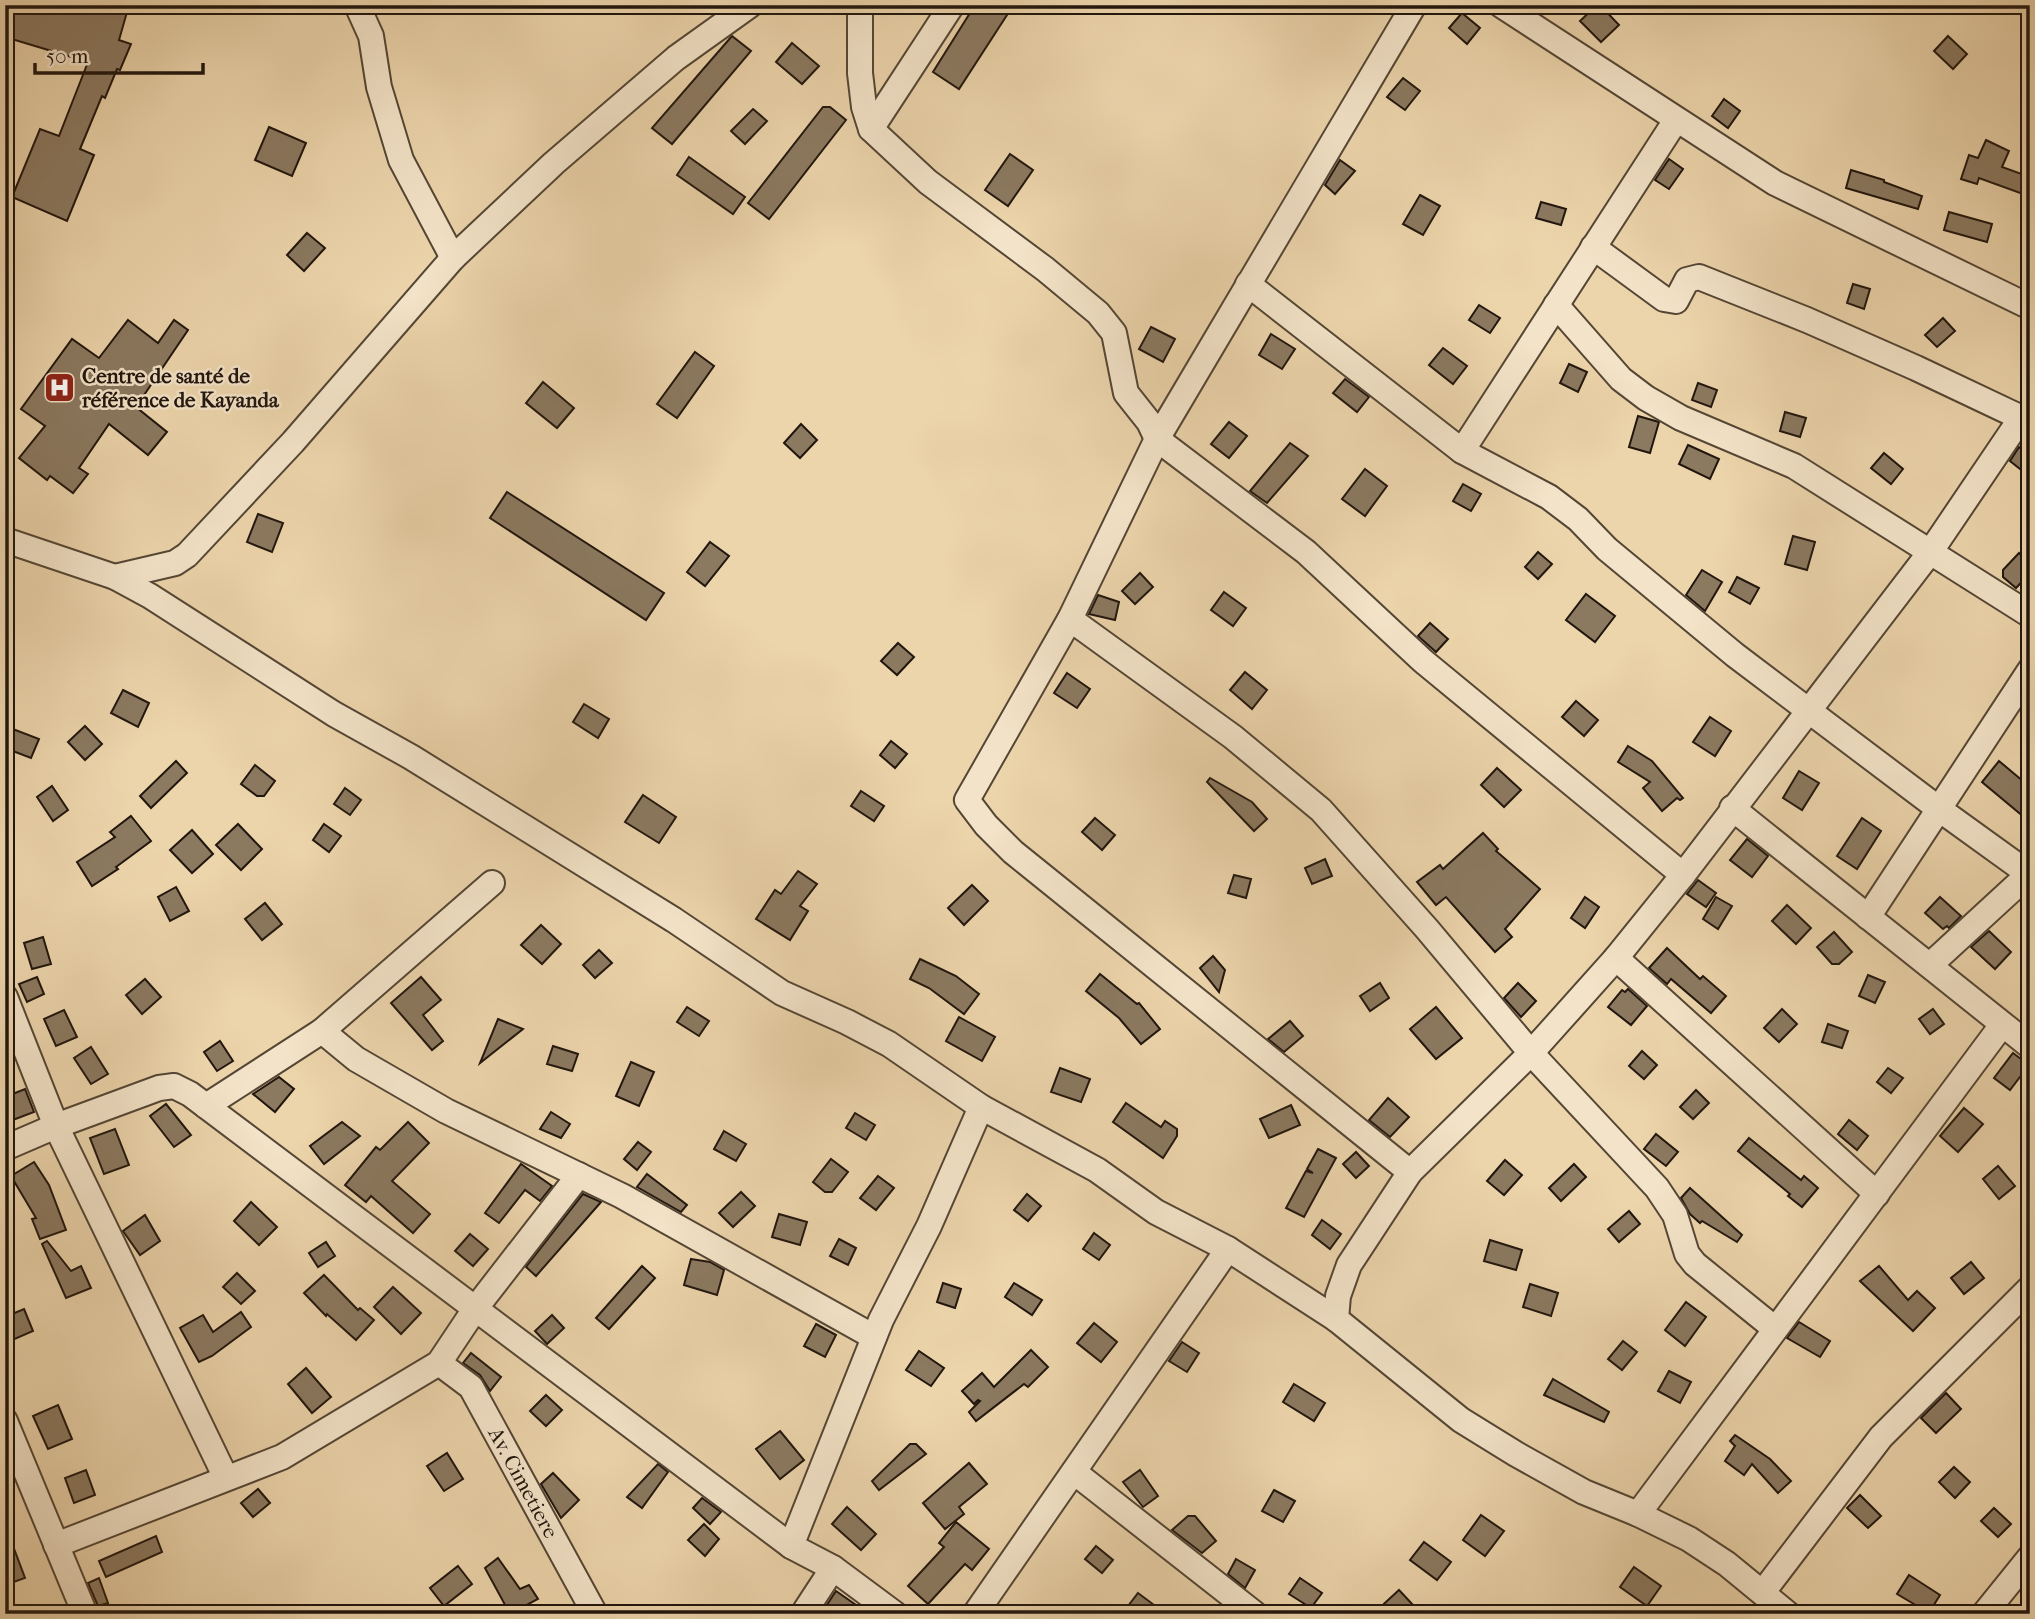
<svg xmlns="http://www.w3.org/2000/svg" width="2035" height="1619" font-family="'IM FELL French Canon',serif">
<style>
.building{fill:#8b7960;stroke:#21160e;stroke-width:2}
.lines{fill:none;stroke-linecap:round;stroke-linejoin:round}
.minor-casing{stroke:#544635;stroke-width:28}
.minor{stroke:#f3e3c8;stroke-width:24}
.labels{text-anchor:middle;stroke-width:5;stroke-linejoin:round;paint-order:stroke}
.poi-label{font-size:21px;font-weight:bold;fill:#21160e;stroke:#f3e3c8;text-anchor:start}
.street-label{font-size:21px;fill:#21160e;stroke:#f3e3c8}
</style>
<rect width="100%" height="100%" fill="#ecd4ab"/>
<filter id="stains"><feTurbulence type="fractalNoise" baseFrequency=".00286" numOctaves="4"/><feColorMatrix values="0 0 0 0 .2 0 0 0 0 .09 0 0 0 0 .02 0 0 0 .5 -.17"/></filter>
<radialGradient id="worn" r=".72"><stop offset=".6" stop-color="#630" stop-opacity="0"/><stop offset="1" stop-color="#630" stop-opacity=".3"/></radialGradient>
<g class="building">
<polygon points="5,5 129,5 119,40 131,44 120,70 117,69 105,98 102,96 80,149 94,155 67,221 12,197 40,129 59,136 88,62 5,37"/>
<polygon points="975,5 992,5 1007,15 959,89 933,72"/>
<polygon points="1597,5 1600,5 1619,25 1601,42 1580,21"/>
<polygon points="1462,13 1480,28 1467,44 1449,28"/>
<polygon points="732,36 751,51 672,144 652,128"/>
<polygon points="1948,36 1967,54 1953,69 1934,51"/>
<polygon points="792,43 819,66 802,84 776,62"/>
<polygon points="1403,78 1420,91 1405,110 1387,97"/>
<polygon points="1724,99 1740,111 1728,128 1712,116"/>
<polygon points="823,107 830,107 846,120 769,219 748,203"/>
<polygon points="753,109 767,121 745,144 731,131"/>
<polygon points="269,127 306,143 292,176 255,160"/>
<polygon points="1986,140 2009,151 2002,167 2030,177 2023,194 1979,178 1977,184 1961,179 1969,155 1978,158"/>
<polygon points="1010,154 1033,170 1008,206 985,190"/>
<polygon points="689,157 745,197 733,214 677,175"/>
<polygon points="1669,159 1683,169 1669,189 1655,180"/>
<polygon points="1340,160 1355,171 1335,194 1325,185"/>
<polygon points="1851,170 1884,180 1884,182 1922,196 1918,209 1846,188"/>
<polygon points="1420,195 1440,206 1423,235 1403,224"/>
<polygon points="1541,202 1566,209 1561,225 1536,218"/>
<polygon points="1949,212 1992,224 1987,242 1944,230"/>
<polygon points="307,233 325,248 304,271 287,255"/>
<polygon points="1853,284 1870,289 1864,309 1847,303"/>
<polygon points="1479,305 1500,318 1490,333 1469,320"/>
<polygon points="1943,318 1955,331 1937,347 1925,335"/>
<polygon points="128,320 158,343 174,320 188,330 136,407 167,432 148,455 109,424 79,468 88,474 73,493 50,476 47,480 19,458 45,426 21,409 72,339 99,358"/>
<polygon points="1151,327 1175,339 1163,362 1139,349"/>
<polygon points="1271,334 1295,349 1282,369 1259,355"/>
<polygon points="1443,348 1467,366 1453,384 1429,365"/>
<polygon points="695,352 714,366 677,418 657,404"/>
<polygon points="1569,364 1587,372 1578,392 1560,383"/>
<polygon points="1345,379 1369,397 1357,412 1333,393"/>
<polygon points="543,382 574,408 557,428 526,403"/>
<polygon points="1698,383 1717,390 1711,407 1692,400"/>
<polygon points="1785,412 1806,418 1800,437 1780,431"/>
<polygon points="1638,416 1659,422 1650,453 1629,447"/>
<polygon points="1229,422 1247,436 1229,458 1211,444"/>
<polygon points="801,424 817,440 800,458 784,443"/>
<polygon points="1290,443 1308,456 1267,503 1250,491"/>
<polygon points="1688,445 1719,459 1710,479 1679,464"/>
<polygon points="2019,447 2030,456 2030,477 2010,461"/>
<polygon points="1884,453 1903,469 1891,484 1871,468"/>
<polygon points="1365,469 1387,486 1365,516 1342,499"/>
<polygon points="1463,484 1481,494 1471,511 1453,501"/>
<polygon points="507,492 664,593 646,620 490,518"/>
<polygon points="258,514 283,523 272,552 247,542"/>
<polygon points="1793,536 1815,542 1807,570 1785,564"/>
<polygon points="710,542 729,556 705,586 687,572"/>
<polygon points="1538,552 1552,564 1538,579 1525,567"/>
<polygon points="2019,553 2030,564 2030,573 2016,588 2003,577 2003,570"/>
<polygon points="1702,570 1722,582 1705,611 1686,595"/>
<polygon points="1140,573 1153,587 1135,604 1122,591"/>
<polygon points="1737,577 1759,588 1750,604 1729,592"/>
<polygon points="1224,592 1246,608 1233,626 1211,610"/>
<polygon points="1586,594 1615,616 1595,642 1566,620"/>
<polygon points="1098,595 1119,602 1115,620 1089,614"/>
<polygon points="1430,623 1448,639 1436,652 1418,636"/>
<polygon points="898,643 914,657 897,675 881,661"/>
<polygon points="1245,672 1267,690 1252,709 1230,690"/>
<polygon points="1067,673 1090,689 1077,708 1054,693"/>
<polygon points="123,690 149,703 138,727 111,713"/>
<polygon points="1576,701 1598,720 1584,736 1562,717"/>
<polygon points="584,704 609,719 598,738 573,722"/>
<polygon points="1710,717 1731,731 1715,756 1693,742"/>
<polygon points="5,726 39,739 31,758 5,748"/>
<polygon points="85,726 102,744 85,760 68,742"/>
<polygon points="891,741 907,754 895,768 880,755"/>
<polygon points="1628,746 1652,761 1683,798 1680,800 1677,798 1662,811 1643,788 1650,782 1618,762"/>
<polygon points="176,761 187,773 151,808 140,796"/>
<polygon points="1999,761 2030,787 2030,822 1982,782"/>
<polygon points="255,765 275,781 264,796 257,796 241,784"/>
<polygon points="1497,768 1521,790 1504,807 1481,785"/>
<polygon points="1799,771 1819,783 1802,810 1783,798"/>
<polygon points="1210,778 1252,802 1267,819 1254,831 1207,782"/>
<polygon points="52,786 68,810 53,821 37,797"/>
<polygon points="345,788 361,800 350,815 334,804"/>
<polygon points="861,791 884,806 874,821 851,806"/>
<polygon points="643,795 676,817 659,843 625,822"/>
<polygon points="131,816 151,841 116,867 118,869 92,886 77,862 115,837 110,832"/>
<polygon points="1095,818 1115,835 1102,850 1082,832"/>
<polygon points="1862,818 1881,831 1857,869 1837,856"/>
<polygon points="238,824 262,849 241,870 216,845"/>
<polygon points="324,824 341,836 329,852 313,840"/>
<polygon points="192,830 213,854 192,873 170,850"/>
<polygon points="1483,833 1498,849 1496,851 1540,889 1505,929 1512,937 1495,952 1446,897 1436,905 1417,882 1440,865 1443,869"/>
<polygon points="1747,839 1768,856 1752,877 1730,860"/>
<polygon points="1325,859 1332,876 1312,884 1305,868"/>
<polygon points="798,871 817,884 800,906 808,911 790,940 756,919 775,890 781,894"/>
<polygon points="1234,875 1251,879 1246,898 1228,893"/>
<polygon points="1698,880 1716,893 1706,907 1687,894"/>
<polygon points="972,885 988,901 964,925 948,908"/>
<polygon points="176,887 189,911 170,921 158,897"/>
<polygon points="1585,897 1599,907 1585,928 1571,918"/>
<polygon points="1716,897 1732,906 1718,929 1703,919"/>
<polygon points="1940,897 1961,916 1949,928 1947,926 1943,929 1925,913"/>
<polygon points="265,903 282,924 262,940 245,919"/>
<polygon points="1787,905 1811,928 1796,944 1772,921"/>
<polygon points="541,925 561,944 542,964 521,945"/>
<polygon points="1989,931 2011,952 1995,969 1971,947"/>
<polygon points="1834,932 1852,952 1839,964 1832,964 1817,947"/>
<polygon points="43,937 51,964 32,969 24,943"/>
<polygon points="1667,948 1700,979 1703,976 1726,996 1711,1013 1671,979 1667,984 1649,968"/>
<polygon points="599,950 612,963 595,978 583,965"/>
<polygon points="1213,956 1225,970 1219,992 1200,968"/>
<polygon points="920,959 956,976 979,994 964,1014 929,988 910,979"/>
<polygon points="1100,974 1137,1004 1139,1003 1160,1029 1141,1044 1119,1018 1086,991"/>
<polygon points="1868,975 1885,982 1875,1003 1859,996"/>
<polygon points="37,977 44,994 27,1002 19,984"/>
<polygon points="421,977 441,1000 423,1015 443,1041 432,1050 391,1003"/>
<polygon points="145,979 161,997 142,1014 126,995"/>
<polygon points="1380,983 1389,998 1370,1011 1360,996"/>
<polygon points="1518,983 1536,1001 1521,1017 1504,998"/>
<polygon points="1628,989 1647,1006 1631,1025 1608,1007 1622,990 1625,992"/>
<polygon points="687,1007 709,1021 699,1036 677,1022"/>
<polygon points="1436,1007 1462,1038 1436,1059 1410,1029"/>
<polygon points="1782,1009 1797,1024 1779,1042 1764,1028"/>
<polygon points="1933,1009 1944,1024 1930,1034 1919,1019"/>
<polygon points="64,1010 77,1037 56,1046 44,1019"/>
<polygon points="959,1017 995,1037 982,1061 946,1041"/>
<polygon points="498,1019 523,1029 480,1063"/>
<polygon points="1290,1021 1303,1036 1284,1052 1268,1039"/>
<polygon points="1828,1024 1848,1031 1842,1048 1822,1042"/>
<polygon points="220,1041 233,1061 217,1071 204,1052"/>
<polygon points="553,1046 578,1054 572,1071 547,1064"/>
<polygon points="91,1047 108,1074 91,1084 74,1058"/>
<polygon points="1642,1051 1657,1065 1644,1079 1629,1066"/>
<polygon points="2013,1053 2029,1065 2010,1090 1994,1078"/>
<polygon points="631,1062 654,1072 639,1106 616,1096"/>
<polygon points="1060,1068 1090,1079 1081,1102 1051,1092"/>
<polygon points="1888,1068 1903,1078 1891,1093 1877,1082"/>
<polygon points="279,1077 294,1089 275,1112 253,1094"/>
<polygon points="25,1089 34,1112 5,1123 5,1097"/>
<polygon points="1696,1090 1709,1103 1693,1119 1680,1107"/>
<polygon points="1388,1098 1409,1117 1390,1137 1369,1120"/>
<polygon points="1126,1103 1161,1127 1165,1121 1177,1129 1177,1136 1163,1158 1113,1122"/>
<polygon points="166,1104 191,1135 174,1147 150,1116"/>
<polygon points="1291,1105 1300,1125 1269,1138 1260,1119"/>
<polygon points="1964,1108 1983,1124 1958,1152 1940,1136"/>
<polygon points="551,1112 570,1124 561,1138 540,1129"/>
<polygon points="855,1113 875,1125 866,1140 846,1128"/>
<polygon points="1849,1120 1868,1136 1857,1150 1838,1134"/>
<polygon points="342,1122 360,1136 324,1164 310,1146"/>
<polygon points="408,1122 429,1143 392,1181 430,1214 413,1233 371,1196 366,1202 345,1185 376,1147 380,1150"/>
<polygon points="115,1129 129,1165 104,1174 90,1138"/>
<polygon points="724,1131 746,1144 736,1161 714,1149"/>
<polygon points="1656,1134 1678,1152 1666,1166 1644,1149"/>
<polygon points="1749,1138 1801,1180 1804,1176 1818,1188 1802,1207 1788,1196 1790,1194 1738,1151"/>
<polygon points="638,1142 651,1152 637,1170 624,1159"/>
<polygon points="1318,1149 1336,1158 1304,1217 1286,1208 1306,1171 1313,1173 1307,1169"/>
<polygon points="1356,1152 1369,1166 1356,1178 1343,1164"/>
<polygon points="831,1159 848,1172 832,1192 825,1192 813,1182"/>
<polygon points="1505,1160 1522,1175 1504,1195 1487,1181"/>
<polygon points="34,1162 49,1185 66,1230 40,1239 32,1219 36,1218 11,1176"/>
<polygon points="521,1164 552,1186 540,1201 525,1190 499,1223 485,1213"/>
<polygon points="1574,1164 1586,1177 1561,1201 1549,1188"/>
<polygon points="1998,1166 2015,1186 1999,1199 1983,1179"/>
<polygon points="647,1174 687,1205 681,1212 637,1187"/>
<polygon points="878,1176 894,1188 876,1210 860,1198"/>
<polygon points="1690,1188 1742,1235 1737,1242 1702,1221 1700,1223 1690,1214 1681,1198"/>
<polygon points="741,1192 755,1206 733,1227 719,1213"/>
<polygon points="583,1194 601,1202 536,1276 526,1267"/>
<polygon points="1027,1194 1041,1206 1028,1221 1014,1210"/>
<polygon points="251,1202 277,1227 259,1245 234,1221"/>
<polygon points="1629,1211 1640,1224 1619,1242 1608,1229"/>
<polygon points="779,1214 807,1222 800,1245 772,1237"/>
<polygon points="145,1215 160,1241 140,1255 123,1231"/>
<polygon points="1322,1220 1341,1234 1330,1249 1312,1235"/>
<polygon points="1094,1233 1110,1245 1099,1260 1083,1249"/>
<polygon points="470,1234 488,1249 473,1266 455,1251"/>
<polygon points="839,1239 856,1248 848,1265 830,1256"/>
<polygon points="1490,1240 1522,1250 1516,1270 1484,1261"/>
<polygon points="47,1241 71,1271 81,1266 91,1288 66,1298 42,1244"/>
<polygon points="326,1242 335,1256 318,1267 309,1253"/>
<polygon points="691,1259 710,1262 724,1270 717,1295 684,1285"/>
<polygon points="1971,1262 1984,1278 1964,1294 1951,1278"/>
<polygon points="642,1266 655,1278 609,1329 596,1318"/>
<polygon points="1879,1266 1908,1300 1917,1291 1935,1308 1913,1331 1860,1281"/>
<polygon points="237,1273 255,1291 241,1304 223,1287"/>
<polygon points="324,1275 358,1310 360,1308 374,1320 356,1340 327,1314 326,1316 304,1293"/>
<polygon points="943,1283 961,1289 955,1308 937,1302"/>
<polygon points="1014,1283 1042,1300 1032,1315 1005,1297"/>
<polygon points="1530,1284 1558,1293 1551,1316 1523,1307"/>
<polygon points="393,1287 421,1313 401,1334 374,1307"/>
<polygon points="1686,1302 1706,1317 1685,1346 1665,1330"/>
<polygon points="24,1309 33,1331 10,1341 5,1330 5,1317"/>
<polygon points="241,1312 251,1327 212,1356 199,1362 180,1328 203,1315 213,1332"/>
<polygon points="552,1315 564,1328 547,1344 535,1331"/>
<polygon points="1799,1322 1830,1341 1820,1357 1787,1338"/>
<polygon points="1094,1323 1117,1342 1101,1362 1077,1343"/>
<polygon points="816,1324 836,1335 825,1357 804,1346"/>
<polygon points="1623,1341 1637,1352 1622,1370 1608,1359"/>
<polygon points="1182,1342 1199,1353 1187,1372 1169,1361"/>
<polygon points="1031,1350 1048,1367 1028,1387 1024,1384 976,1421 969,1412 980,1401 978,1400 974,1404 962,1391 982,1373 994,1387"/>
<polygon points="919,1351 944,1368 931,1386 906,1370"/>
<polygon points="471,1353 501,1377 490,1391 480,1375 463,1363"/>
<polygon points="306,1368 331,1397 312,1413 288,1384"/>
<polygon points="1669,1371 1691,1382 1680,1403 1658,1391"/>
<polygon points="1553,1379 1609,1412 1604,1422 1544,1395"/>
<polygon points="1294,1384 1325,1403 1314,1421 1283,1402"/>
<polygon points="1946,1393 1961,1409 1936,1433 1921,1418"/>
<polygon points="546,1395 562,1410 546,1426 530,1411"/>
<polygon points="58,1405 72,1439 48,1449 33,1416"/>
<polygon points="780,1431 804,1460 780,1479 756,1449"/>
<polygon points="1735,1435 1770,1459 1791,1481 1778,1493 1752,1464 1744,1475 1725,1461 1735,1446 1730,1441"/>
<polygon points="910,1444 916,1444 926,1454 879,1490 872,1481"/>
<polygon points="447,1453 463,1479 444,1491 427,1466"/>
<polygon points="969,1463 987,1484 959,1507 964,1514 945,1529 923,1503"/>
<polygon points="658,1464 668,1472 642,1508 627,1497"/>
<polygon points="1954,1467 1970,1482 1955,1498 1939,1482"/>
<polygon points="86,1470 95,1495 74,1503 65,1478"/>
<polygon points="1140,1470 1158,1496 1143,1507 1123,1482"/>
<polygon points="553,1473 579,1500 561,1518 541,1484"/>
<polygon points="258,1489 270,1503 253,1517 241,1503"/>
<polygon points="1274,1490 1295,1501 1283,1522 1262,1511"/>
<polygon points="1860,1495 1881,1516 1868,1528 1847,1508"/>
<polygon points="702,1498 721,1512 710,1524 693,1508"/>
<polygon points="847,1507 876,1534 861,1550 832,1524"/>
<polygon points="1994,1508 2011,1524 1998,1537 1981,1521"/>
<polygon points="1481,1515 1504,1531 1485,1556 1463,1540"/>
<polygon points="1188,1516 1195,1516 1216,1541 1202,1553 1172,1530"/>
<polygon points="956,1522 989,1549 972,1570 965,1564 928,1604 908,1586 944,1547 939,1543"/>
<polygon points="704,1524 719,1539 705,1556 688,1540"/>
<polygon points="5,1530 7,1530 25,1578 5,1585"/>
<polygon points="156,1536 162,1552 106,1577 99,1561"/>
<polygon points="1424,1542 1451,1562 1437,1580 1410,1560"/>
<polygon points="1096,1546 1113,1560 1102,1573 1085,1559"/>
<polygon points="498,1558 520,1589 529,1585 538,1599 510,1614 485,1568"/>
<polygon points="1236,1559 1255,1570 1245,1588 1228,1574"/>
<polygon points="458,1566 472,1584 444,1606 430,1588"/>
<polygon points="1634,1567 1661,1586 1647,1606 1620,1587"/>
<polygon points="1909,1575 1940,1595 1929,1613 1897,1594"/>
<polygon points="99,1578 108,1603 98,1606 88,1583"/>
<polygon points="1300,1578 1322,1593 1311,1608 1289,1594"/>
<polygon points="1399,1590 1413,1605 1403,1614 1373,1614"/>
<polygon points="836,1591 869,1614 821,1614"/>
<polygon points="1138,1593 1166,1614 1122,1614"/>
</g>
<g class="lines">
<defs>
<g id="minor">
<polyline points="357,5 371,36 379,87 401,160 453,258"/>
<polyline points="860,5 860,73 864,107 871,129 928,182 1045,269 1098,313 1114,333 1126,393 1149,422 1157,439 1306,552 1423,661 1683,875"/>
<polyline points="1501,5 1775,183 2030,307"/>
<polyline points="871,129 952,5"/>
<polyline points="1593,247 1664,299 1676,301 1687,280 1699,277 1807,320 1916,368 2030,422"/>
<polyline points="1248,284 1462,451 1549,497 1578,519 1607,549 1735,655 1939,809 2029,874"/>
<polyline points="1556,305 1621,379 1646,398 1681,418 1794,466 2030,615"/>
<polyline points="1462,451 1676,120"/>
<polyline points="5,540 115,577 150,596 334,714 411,757 674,920 782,993 847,1022 889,1044 981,1107 1097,1170 1156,1212 1228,1249 1336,1319 1461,1420 1516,1454 1584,1492 1638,1514 1689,1539 1727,1564 1788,1614"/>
<polyline points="115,577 175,563 187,555 293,442 453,258 554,163 676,58 750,5"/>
<polyline points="1070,619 1233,737 1321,810 1427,929 1531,1053 1657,1188 1675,1215 1687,1254 1695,1264 1774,1328"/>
<polyline points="1732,808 2030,1046"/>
<polyline points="492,883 322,1031 356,1059 446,1111 622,1196 874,1337"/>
<polyline points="1868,917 2030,670"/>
<polyline points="1616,958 1877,1194"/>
<polyline points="1930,965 2030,873"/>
<polyline points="5,997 56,1126 226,1478"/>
<polyline points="206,1106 322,1031"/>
<polyline points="5,1148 56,1126 159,1088 174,1086 190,1094 791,1546 833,1568 895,1614"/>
<polyline points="1410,1172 1013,852 986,825 967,800 1070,619 1157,439 1414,5"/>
<polyline points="1336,1319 1338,1296 1349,1265 1410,1172 1531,1053 1616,958 1683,875 1931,551 2021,418"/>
<path id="s1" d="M439,1363l32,24 124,227"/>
<polyline points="5,1421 85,1614"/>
<polyline points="1074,1472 1255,1614"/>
<polyline points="1638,1514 2002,1025"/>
<polyline points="56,1545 282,1457 439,1363 475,1309 579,1175"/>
<polyline points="791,1546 881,1320 929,1226 981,1107"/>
<polyline points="1763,1592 1881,1437 2030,1288"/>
<polyline points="803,1614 833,1568"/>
<polyline points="975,1614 1228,1249"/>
<polyline points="1984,1614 2030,1557"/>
</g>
</defs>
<use href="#minor" class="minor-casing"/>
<use href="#minor" class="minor"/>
</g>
<defs>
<symbol id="hospital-square" viewBox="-11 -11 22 22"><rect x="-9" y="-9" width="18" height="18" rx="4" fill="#8f2418" stroke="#f3e3c8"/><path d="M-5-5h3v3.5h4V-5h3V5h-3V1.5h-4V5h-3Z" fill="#fff"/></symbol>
</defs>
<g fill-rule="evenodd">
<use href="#hospital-square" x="42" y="370" width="35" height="35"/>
</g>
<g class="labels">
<g class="poi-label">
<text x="82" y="383">Centre de santé de<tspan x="82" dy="24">référence de Kayanda</tspan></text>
</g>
<g class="street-label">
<text dy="7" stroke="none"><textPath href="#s1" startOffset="149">Av. Cimetiere</textPath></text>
</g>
</g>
<rect width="2035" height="1619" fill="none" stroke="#ecd4ab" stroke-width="28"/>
<rect x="7" y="7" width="2021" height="1605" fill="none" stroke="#21160e" stroke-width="3.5"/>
<rect x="14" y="14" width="2007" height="1591" fill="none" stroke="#21160e" stroke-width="2"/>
<path d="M35 63v10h168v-10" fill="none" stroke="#21160e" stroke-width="3.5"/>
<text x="46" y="63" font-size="21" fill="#21160e" stroke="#f3e3c8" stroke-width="5" paint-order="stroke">50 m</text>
<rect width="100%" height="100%" filter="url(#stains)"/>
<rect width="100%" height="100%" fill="url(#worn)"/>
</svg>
